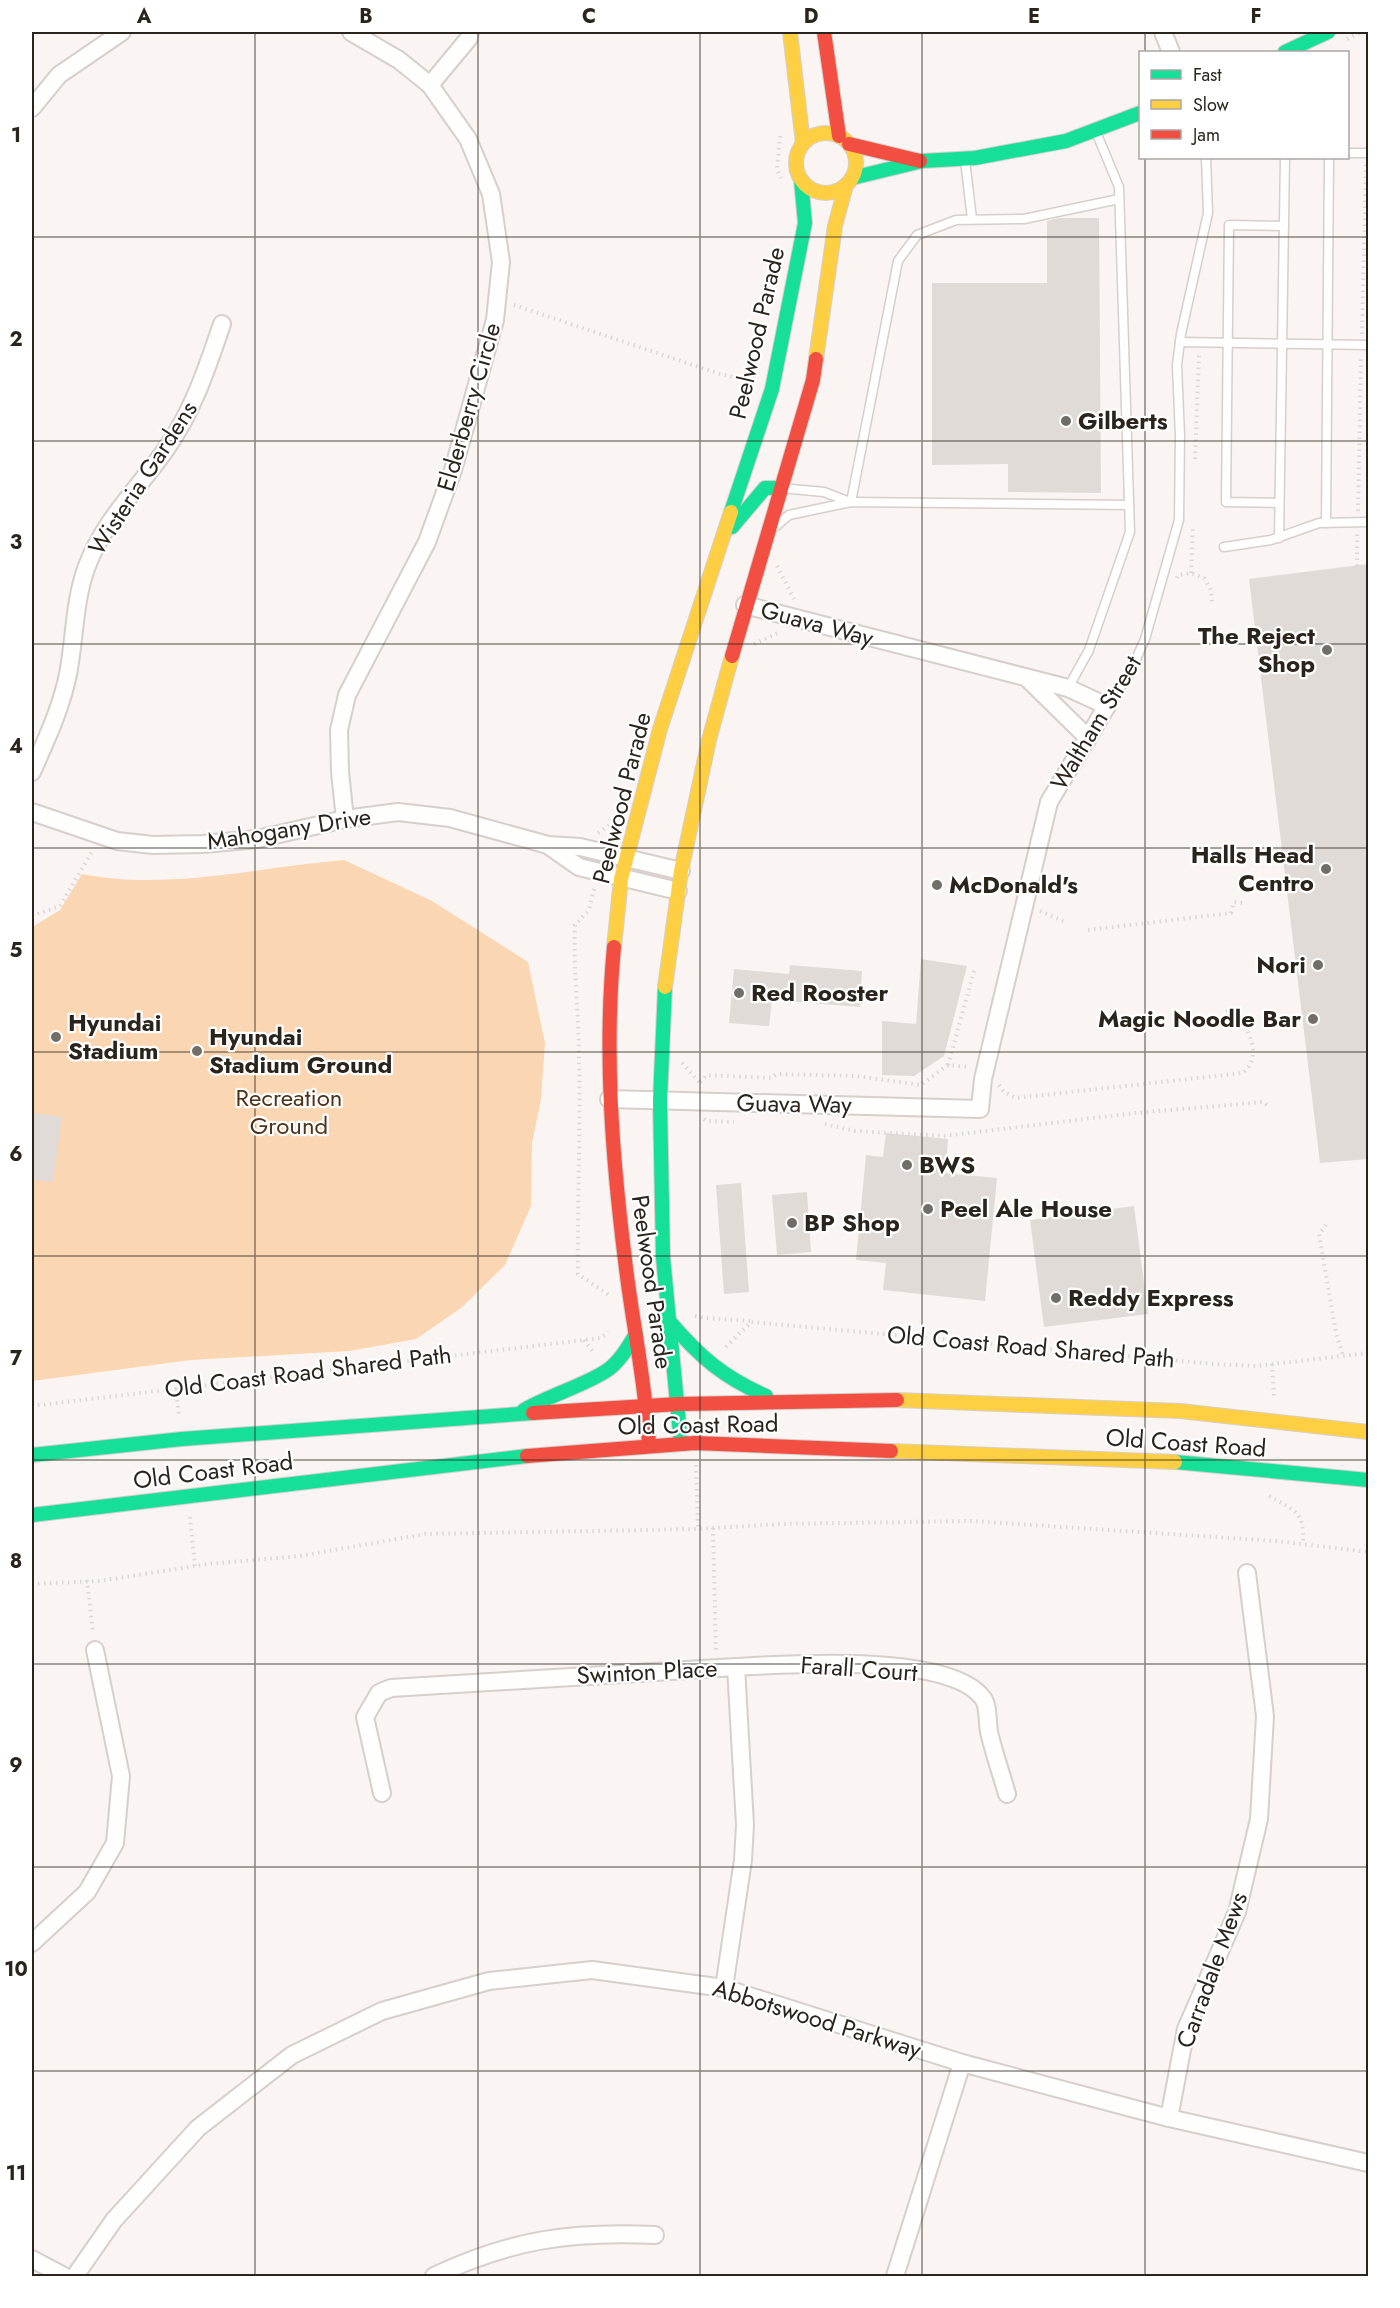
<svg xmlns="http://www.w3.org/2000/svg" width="1400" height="2308" font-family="Jost,sans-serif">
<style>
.green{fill:#fad6b2}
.building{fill:#e0dbd6}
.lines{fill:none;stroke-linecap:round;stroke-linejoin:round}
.lane-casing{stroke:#d6cfcb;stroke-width:11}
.street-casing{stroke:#d6cfcb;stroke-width:20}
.fast-casing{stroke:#d6cfcb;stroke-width:16}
.slow-casing{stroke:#d6cfcb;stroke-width:16}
.jam-casing{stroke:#d6cfcb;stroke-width:16}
.path{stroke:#dad8d7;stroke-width:4;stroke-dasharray:1.5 4.5;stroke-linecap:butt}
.lane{stroke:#fefefd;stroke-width:8}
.street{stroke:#fefefd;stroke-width:16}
.fast{stroke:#16e098;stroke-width:14}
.slow{stroke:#ffcf43;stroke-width:14}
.jam{stroke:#f24e42;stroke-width:14}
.grid{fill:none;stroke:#2b241d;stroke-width:1.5;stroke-opacity:0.55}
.poi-dot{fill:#736d68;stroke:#fff;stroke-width:2}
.labels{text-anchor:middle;stroke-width:4.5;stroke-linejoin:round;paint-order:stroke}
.street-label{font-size:24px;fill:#2b241d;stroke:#fff}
.poi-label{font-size:24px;font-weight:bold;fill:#2b241d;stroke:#fff;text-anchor:start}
.park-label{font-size:24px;fill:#4d3318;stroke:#fff}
.neatline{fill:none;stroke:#2b241d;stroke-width:2}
.grid-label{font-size:20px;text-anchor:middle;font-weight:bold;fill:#2b241d}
</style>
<rect width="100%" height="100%" fill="#faf5f2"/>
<path class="green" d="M344,860l88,41 96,61 17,81 -4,56 -9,44 -1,63 -26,59 -44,43 -45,31 -67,12 -158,9 -159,21v-454l28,-17 22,-36c83,17 178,-7 262,-14z"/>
<g class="building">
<polygon points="1059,218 1099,218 1101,493 1008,492 1008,464 932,465 932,283 1047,283 1047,221"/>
<polygon points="1368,564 1368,1159 1320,1163 1249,579"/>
<polygon points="921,959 967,966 944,1056 914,1076 882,1075 882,1021 916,1024"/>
<polygon points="790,965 862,971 860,1007 772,1000 769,1026 729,1023 734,969 789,974"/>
<polygon points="32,1113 62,1117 53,1182 32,1180"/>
<polygon points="886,1133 948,1139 945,1173 997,1178 985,1301 883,1290 886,1263 856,1260 866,1155 883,1157"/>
<polygon points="741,1183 749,1292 724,1294 716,1185"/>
<polygon points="807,1192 811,1252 777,1255 772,1195"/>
<polygon points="1134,1206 1148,1314 1044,1327 1030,1220"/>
</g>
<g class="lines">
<defs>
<g id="lane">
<polyline points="1348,153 1368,153"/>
<polyline points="965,160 972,219"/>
<polyline points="1180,342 1368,345"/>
<polyline points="781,488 824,492 850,502"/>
<polyline points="851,502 898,261 917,235 956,220 1024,219 1119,199"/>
<polyline points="1279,503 1226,502 1229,225 1284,226"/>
<polyline points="1326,523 1329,158"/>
<polyline points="776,526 789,515 851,502 1129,505"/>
<polyline points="1279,538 1285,158"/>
<polyline points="1224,547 1271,540 1319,523 1368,522"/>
<polyline points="1068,688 1089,650 1130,532 1119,187 1096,132"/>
<polyline points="1107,706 1129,675 1145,639 1179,520 1180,436 1177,365 1181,334 1208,213 1206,158"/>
</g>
<g id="street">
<polyline points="1163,32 1171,52"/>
<polyline points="430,85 469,38 470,32"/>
<polyline points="32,108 59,75 122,32"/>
<polyline points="1029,680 1088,738"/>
<path d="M32,772c14,-32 29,-63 36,-98 7,-36 6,-74 19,-108 17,-46 52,-78 79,-117 27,-38 41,-81 56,-125"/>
<polyline points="32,812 117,841 153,845 203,844 257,839 345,819 398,812 450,818 548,845 580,847 681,871"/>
<polyline points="345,819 340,772 339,730 347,695 427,542 453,470 495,320 501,262 491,194 468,139 430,85 399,60 351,32"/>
<polyline points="549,846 579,867 678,891"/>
<polyline points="609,1099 980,1109 983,1079 1049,802 1107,706 1068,688 745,605"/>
<path d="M736,1667c53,-3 211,-14 246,30 7,8 5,24 7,35 5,21 12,41 18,62"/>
<polyline points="382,1793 365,1717 379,1693 391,1688 736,1667 745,1825 743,1860 724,1988"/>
<polyline points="32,1943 87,1892 115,1843 121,1776 95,1650"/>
<polyline points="1169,2118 1186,2029 1237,1912 1259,1819 1265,1716 1247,1573"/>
<polyline points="32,2259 64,2276"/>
<polyline points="75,2276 114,2220 198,2128 292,2055 382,2011 489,1981 592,1970 724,1988 962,2063 1169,2118 1368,2163"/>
<path d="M434,2276c77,-36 136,-45 221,-41"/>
<polyline points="895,2276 962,2063"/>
</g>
<g id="fast">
<polyline points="1285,52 1328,32"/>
<polyline points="852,178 922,161 975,158 1066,141 1140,113"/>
<polyline points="731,512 772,389 805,223 801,180"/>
<polyline points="732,527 765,488 781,488"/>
<polyline points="665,987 660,1101 663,1257 681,1444"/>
<path d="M670,1322c30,35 53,55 96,74"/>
<path d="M524,1410c26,-15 59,-24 82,-39 13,-8 22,-24 30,-37"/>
<polyline points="32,1455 182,1439 533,1413"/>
<polyline points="1175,1462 1368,1480"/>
<polyline points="32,1515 527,1456"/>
</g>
<g id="slow">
<polyline points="790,32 803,143"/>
<circle cx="826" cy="163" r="30"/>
<polyline points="816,359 835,226 846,185"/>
<polyline points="614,947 621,879 660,729 731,512"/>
<polyline points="665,987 681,871 709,740 732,656"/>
<polyline points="897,1400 1180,1411 1368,1432"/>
<polyline points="891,1451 1175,1462"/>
</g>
<g id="jam">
<polyline points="824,32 839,136"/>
<polyline points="849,144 920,161"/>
<polyline points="732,656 813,380 816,359"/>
<path d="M614,947c-10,104 -2,209 11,313 7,62 21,123 24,185"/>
<polyline points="533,1413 679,1404 897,1400"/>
<polyline points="527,1456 695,1443 891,1451"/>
</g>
</defs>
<use href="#lane" class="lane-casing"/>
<use href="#street" class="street-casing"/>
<use href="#fast" class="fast-casing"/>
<use href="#slow" class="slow-casing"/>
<use href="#jam" class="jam-casing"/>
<g class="path">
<polyline points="1347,39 1361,32"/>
<polyline points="780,136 777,169 781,178"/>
<polyline points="514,305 720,374 755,383"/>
<polyline points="1362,334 1366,165"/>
<polyline points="1195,459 1199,355"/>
<polyline points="1358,511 1361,356"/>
<polyline points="777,566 794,599"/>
<polyline points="1357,566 1357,533"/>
<polyline points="1191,573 1193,526"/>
<polyline points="1177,578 1178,575 1191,573 1204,578 1211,590 1212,605"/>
<polyline points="754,644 780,632"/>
<polyline points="598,833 616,820"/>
<path d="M594,889l-5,21 -14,15c-2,45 4,89 4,133 2,72 -2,144 -1,216l32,22"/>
<polyline points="1040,911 1065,922"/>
<polyline points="32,916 60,906 93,850"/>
<polyline points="1088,930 1231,913 1234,902 1242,903"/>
<polyline points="682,1063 701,1084"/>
<polyline points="948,1065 975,968"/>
<polyline points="700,1082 707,1075 771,1078 777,1074 856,1076 921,1085 948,1065 969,1067"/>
<path d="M999,1085l5,7 12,6 227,-25c21,-18 4,-42 -5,-63l-12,1"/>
<polyline points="704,1119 706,1121 734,1122"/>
<polyline points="825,1124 855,1131 944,1136 1135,1113 1263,1102 1269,1107"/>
<polyline points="1326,1225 1319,1234 1336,1333 1343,1356"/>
<path d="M695,1316c19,4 36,3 55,5"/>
<polyline points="584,1340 594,1353"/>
<polyline points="726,1347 751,1322 1214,1364 1256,1366 1368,1353"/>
<polyline points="1272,1364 1274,1399"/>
<polyline points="176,1388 179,1417"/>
<polyline points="32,1406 584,1340 601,1338 608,1332"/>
<polyline points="696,1465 698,1529"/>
<path d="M1269,1496c28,16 35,15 34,48"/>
<polyline points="190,1517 195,1566"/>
<polyline points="713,1528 716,1653"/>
<polyline points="87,1580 93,1633"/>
<polyline points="32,1584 99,1581 208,1564 300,1556 425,1534 698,1529 780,1524 972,1521 1276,1541 1368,1552"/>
</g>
<use href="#lane" class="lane"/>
<use href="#street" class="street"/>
<use href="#fast" class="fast"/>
<use href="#slow" class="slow"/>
<use href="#jam" class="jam"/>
</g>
<path class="grid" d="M255,32v2244M478,32v2244M700,32v2244M922,32v2244M1145,32v20M1145,158v2118M32,237h1336M32,441h1336M32,644h1336M32,848h1336M32,1052h1336M32,1256h1336M32,1460h1336M32,1664h1336M32,1867h1336M32,2071h1336"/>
<g class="poi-dot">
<circle cx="1066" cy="421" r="6"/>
<circle cx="1327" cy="650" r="6"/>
<circle cx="1326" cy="869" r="6"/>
<circle cx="937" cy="885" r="6"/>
<circle cx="1318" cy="965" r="6"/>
<circle cx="739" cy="993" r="6"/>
<circle cx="1313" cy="1019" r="6"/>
<circle cx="56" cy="1037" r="6"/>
<circle cx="197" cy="1051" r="6"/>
<circle cx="907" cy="1165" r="6"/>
<circle cx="928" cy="1209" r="6"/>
<circle cx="792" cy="1223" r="6"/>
<circle cx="1056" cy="1298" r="6"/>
</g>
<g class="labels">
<g class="street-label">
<text transform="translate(757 333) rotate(-77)" y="8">Peelwood Parade</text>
<text transform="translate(469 407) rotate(-74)" y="8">Elderberry Circle</text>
<text transform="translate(143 478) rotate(-57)" y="8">Wisteria Gardens</text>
<text transform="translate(817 624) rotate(15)" y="8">Guava Way</text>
<text transform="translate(1096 723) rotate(-59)" y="8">Waltham Street</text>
<text transform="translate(622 798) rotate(-76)" y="8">Peelwood Parade</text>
<text transform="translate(289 829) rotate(-9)" y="8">Mahogany Drive</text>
<text transform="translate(794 1104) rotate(1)" y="8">Guava Way</text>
<text transform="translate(652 1282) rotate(82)" y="8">Peelwood Parade</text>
<text transform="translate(1031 1347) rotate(5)" y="8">Old Coast Road Shared Path</text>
<text transform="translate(308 1372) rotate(-7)" y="8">Old Coast Road Shared Path</text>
<text transform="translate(698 1425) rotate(-1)" y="8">Old Coast Road</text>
<text transform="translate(1186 1443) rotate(4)" y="8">Old Coast Road</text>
<text transform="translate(213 1471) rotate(-7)" y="8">Old Coast Road</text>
<text transform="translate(859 1669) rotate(4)" y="8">Farall Court</text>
<text transform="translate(647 1672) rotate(-3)" y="8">Swinton Place</text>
<text transform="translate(1212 1970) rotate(-70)" y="8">Carradale Mews</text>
<text transform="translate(817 2019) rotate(17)" y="8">Abbotswood Parkway</text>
</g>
<g class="poi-label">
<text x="1078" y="429">Gilberts</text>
<text x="1315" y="644" text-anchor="end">The Reject<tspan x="1315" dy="28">Shop</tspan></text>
<text x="1314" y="863" text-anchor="end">Halls Head<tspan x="1314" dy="28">Centro</tspan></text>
<text x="949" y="893">McDonald's</text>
<text x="1306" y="973" text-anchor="end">Nori</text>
<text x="751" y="1001">Red Rooster</text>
<text x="1301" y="1027" text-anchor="end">Magic Noodle Bar</text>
<text x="68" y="1031">Hyundai<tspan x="68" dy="28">Stadium</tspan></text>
<text x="209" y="1045">Hyundai<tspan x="209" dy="28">Stadium Ground</tspan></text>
<text x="919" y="1173">BWS</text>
<text x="940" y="1217">Peel Ale House</text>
<text x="804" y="1231">BP Shop</text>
<text x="1068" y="1306">Reddy Express</text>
</g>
<g class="park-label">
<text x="289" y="1106">Recreation<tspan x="289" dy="28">Ground</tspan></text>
</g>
</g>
<rect width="1400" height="2308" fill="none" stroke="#ffffff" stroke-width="66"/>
<rect x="1139" y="51" width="210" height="108" fill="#ffffff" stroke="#aaa7a5" stroke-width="1.5"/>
<rect x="1151" y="70" width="30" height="9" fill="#16e098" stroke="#aaa7a5" stroke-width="1.5"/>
<text x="1193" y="81" font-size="18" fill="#2b241d">Fast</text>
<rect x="1151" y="100" width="30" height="9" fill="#ffcf43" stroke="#aaa7a5" stroke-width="1.5"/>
<text x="1193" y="111" font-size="18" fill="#2b241d">Slow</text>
<rect x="1151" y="130" width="30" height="9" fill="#f24e42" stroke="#aaa7a5" stroke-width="1.5"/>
<text x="1193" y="141" font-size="18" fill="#2b241d">Jam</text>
<rect x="33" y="33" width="1334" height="2242" class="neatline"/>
<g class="grid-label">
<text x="144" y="23">A</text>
<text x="366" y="23">B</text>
<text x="589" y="23">C</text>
<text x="811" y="23">D</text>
<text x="1034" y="23">E</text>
<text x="1256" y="23">F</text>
<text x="16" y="142">1</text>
<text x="16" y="346">2</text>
<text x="16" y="549">3</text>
<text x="16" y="753">4</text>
<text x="16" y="957">5</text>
<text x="16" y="1161">6</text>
<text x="16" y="1365">7</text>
<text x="16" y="1568">8</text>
<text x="16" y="1772">9</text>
<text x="16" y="1976">10</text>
<text x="16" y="2180">11</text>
</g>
</svg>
